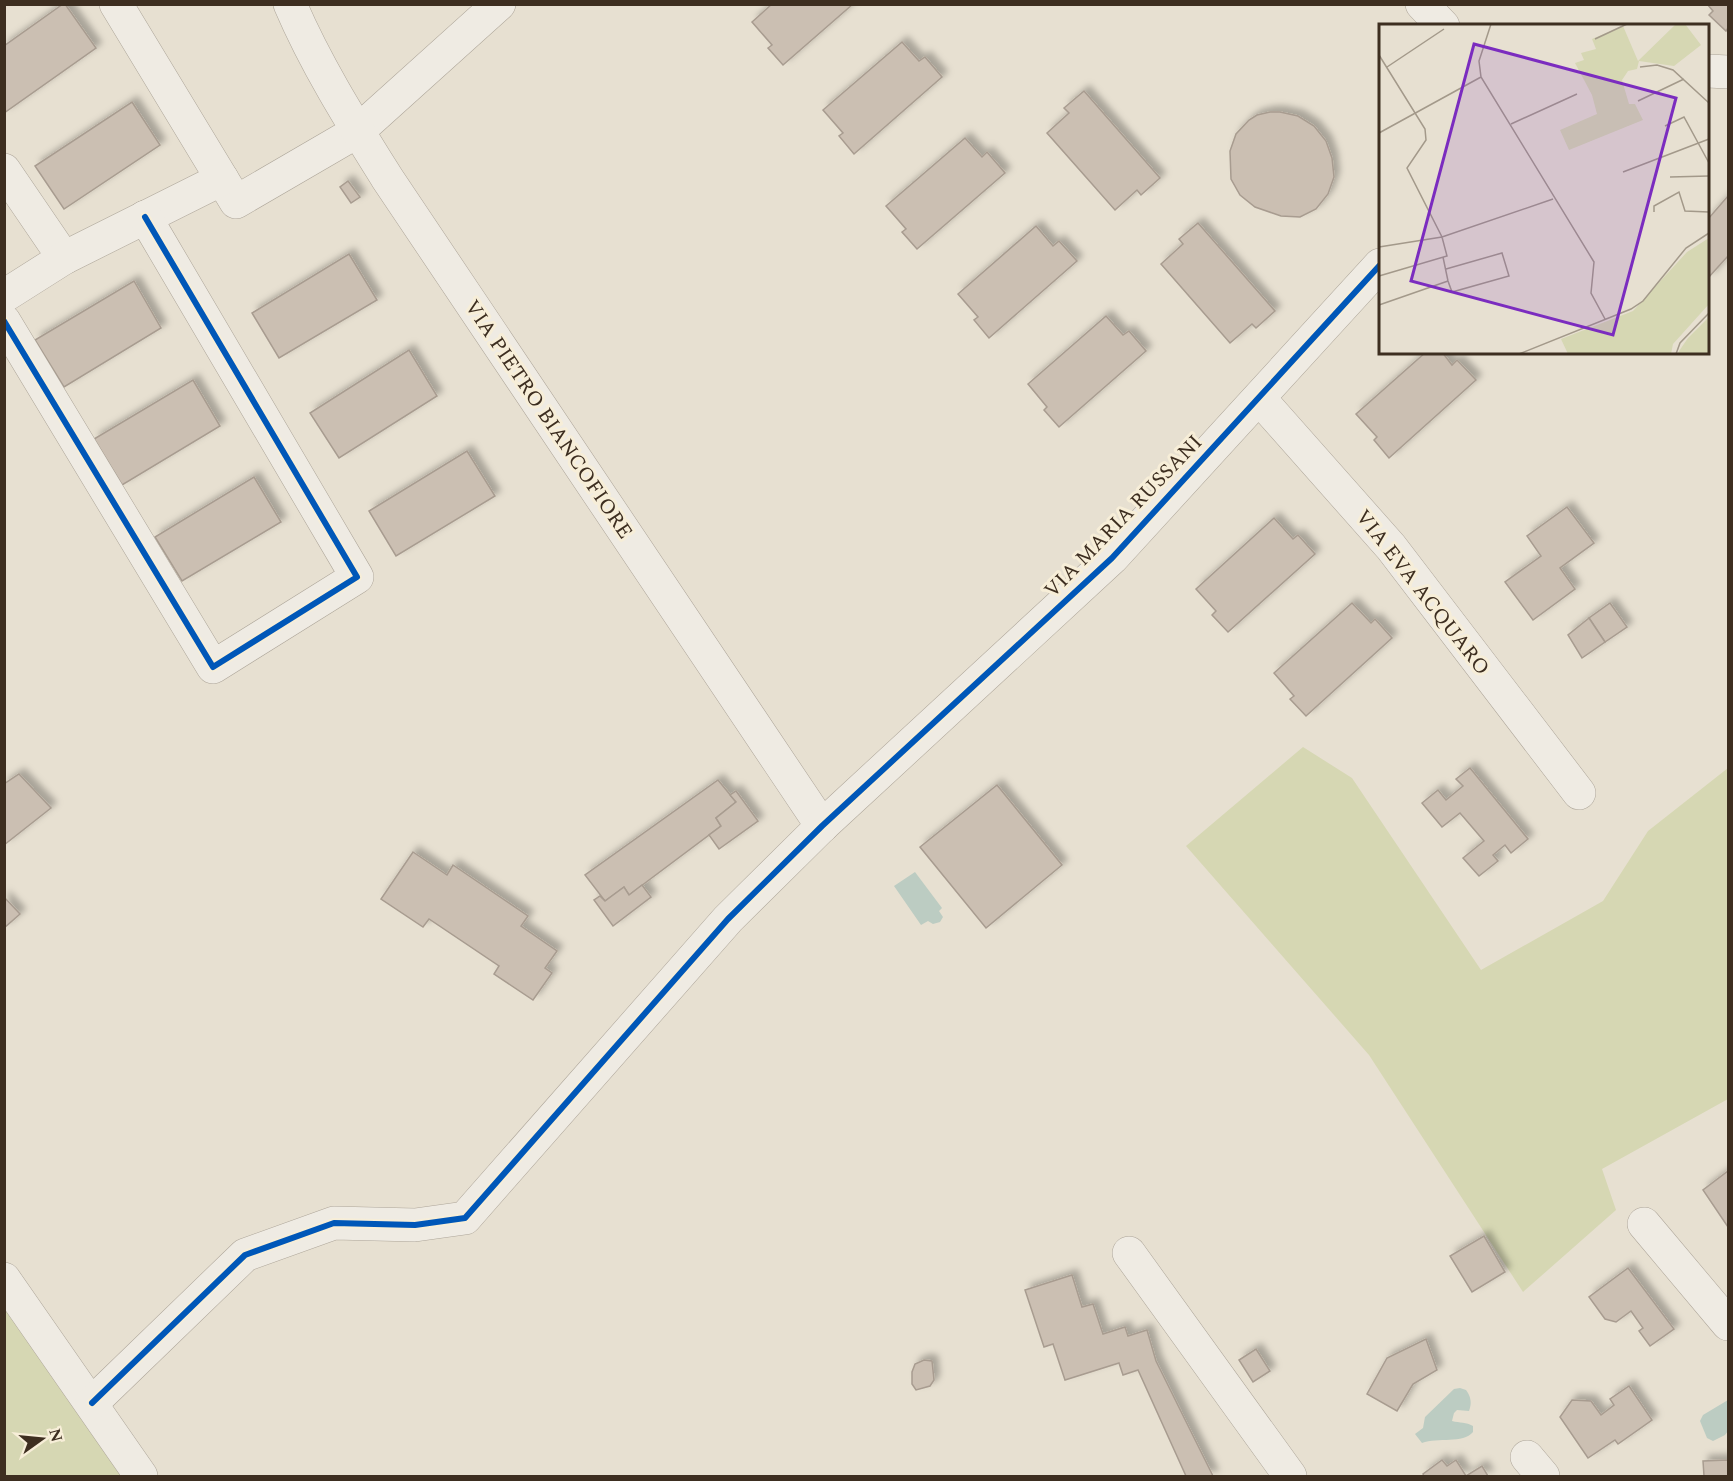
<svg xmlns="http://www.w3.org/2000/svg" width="1733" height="1481" font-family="Spectral,serif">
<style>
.green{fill:#d6d7b3}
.water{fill:#bcccc2}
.building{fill:#cbbfb2;stroke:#a89c90;stroke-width:1.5;filter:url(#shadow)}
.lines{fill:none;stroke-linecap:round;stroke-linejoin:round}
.minor-casing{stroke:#ada599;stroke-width:34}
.minor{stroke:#efebe3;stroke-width:33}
.cycleway-casing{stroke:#f7eed8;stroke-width:10}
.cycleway{stroke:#0057b8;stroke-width:6}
.labels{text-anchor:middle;stroke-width:6;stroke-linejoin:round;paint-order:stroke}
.street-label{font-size:21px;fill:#3d2e20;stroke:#f7eed8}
.inset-road{fill:none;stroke:#a3998a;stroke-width:1.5}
.view{fill:#7b2cbf;fill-opacity:0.15;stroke:#7b2cbf;stroke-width:3}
.inset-edge{fill:none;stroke:#3d2e20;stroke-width:3}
</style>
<defs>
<filter id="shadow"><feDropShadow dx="5.5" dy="-5.5" stdDeviation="3" flood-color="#0004"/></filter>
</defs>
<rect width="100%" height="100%" fill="#e7e0d1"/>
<g class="green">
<polygon points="1303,747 1352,778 1481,970 1603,901 1648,831 1728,768 1728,1099 1602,1169 1616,1210 1523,1292 1369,1055 1186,846"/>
<polygon points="5,1309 125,1476 5,1476"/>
</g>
<g class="water">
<polygon points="915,872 942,908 939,911 943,917 940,922 933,924 928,921 921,925 894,886"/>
<path d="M1460,1388l6,2c5,7 6,13 3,21l-12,-1 -3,3 -2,8c8,2 14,1 21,5v6c-10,12 -35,5 -51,11l-7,-9 8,-6 2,-11 29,-28z"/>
<polygon points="1728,1400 1728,1431 1725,1435 1713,1441 1707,1438 1700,1421 1703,1415"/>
</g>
<g class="building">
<polygon points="63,4 65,4 96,48 4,113 4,46"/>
<polygon points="772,4 853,4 783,65 768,48 772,45 752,22"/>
<polygon points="1707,4 1728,4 1728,28 1726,31 1709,15 1713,11"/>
<polygon points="902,42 919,61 925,57 942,77 854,154 839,136 843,133 823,110"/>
<polygon points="1084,91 1160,178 1141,195 1137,190 1115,210 1047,133 1069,113 1064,108"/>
<polygon points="132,102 160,145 64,209 35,166"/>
<polygon points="1280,112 1298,116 1314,126 1326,141 1332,158 1334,177 1328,194 1316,209 1300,217 1281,216 1255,207 1240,195 1231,179 1230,151 1236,134 1249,120 1257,115 1270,112"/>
<polygon points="965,138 982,157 987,152 1005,173 917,249 902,232 906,229 886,206"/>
<polygon points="348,181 360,197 351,203 340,187"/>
<polygon points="1728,196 1728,256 1708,278 1708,219"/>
<polygon points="1198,223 1275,311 1256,328 1252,324 1230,343 1161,264 1183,244 1179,239"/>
<polygon points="1036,226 1053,246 1059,241 1077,261 989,338 974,320 978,317 958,294"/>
<polygon points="349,254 377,300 279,358 252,313"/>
<polygon points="134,281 161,328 64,387 35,340"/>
<polygon points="1106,316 1123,335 1129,331 1146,351 1059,427 1044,410 1047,407 1028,384"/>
<polygon points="409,350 437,396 339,458 310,413"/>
<polygon points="1426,352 1442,352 1452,365 1457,360 1476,380 1389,458 1374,440 1377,437 1356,414"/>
<polygon points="193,380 220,426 122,485 94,439"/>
<polygon points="467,451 495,496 396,556 369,511"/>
<polygon points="254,477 281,522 182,581 155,537"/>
<polygon points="1567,507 1594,543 1560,568 1575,589 1533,620 1505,582 1541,556 1527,536"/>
<polygon points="1274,518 1293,539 1298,535 1315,554 1228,632 1212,615 1216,611 1196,589"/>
<polygon points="1352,603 1371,623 1375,619 1392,638 1306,716 1290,699 1294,696 1274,673"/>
<polygon points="1610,603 1627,627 1605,642 1589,618"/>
<polygon points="1589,618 1605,642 1582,658 1568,635"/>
<polygon points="1470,768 1528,839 1511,853 1505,845 1493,855 1498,861 1479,876 1463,858 1484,841 1460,813 1442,827 1422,803 1438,790 1446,800 1463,786 1456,779"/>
<polygon points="19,774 51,808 4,845 4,784"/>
<polygon points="718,780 736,802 716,818 721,826 629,895 624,887 605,901 585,875"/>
<polygon points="997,785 1062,865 986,928 920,847"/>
<polygon points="736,791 758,821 719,849 709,835 721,826 716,818 736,802 730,795"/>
<polygon points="413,852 447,875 453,865 528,916 521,926 557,951 545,968 552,973 533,1000 494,974 499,966 429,919 423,927 381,899"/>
<polygon points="642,885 651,897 613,926 594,900 600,896 605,901 624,887 629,895"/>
<polygon points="4,897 20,914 4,928"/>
<polygon points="1728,1171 1728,1227 1703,1190"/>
<polygon points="1484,1236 1505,1272 1472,1292 1450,1256"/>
<polygon points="1628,1268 1674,1329 1650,1346 1639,1331 1643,1328 1631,1311 1616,1322 1605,1319 1589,1297"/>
<polygon points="1072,1275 1082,1307 1093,1304 1103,1334 1125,1327 1128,1336 1147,1330 1156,1361 1213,1476 1186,1476 1138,1370 1123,1375 1119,1363 1065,1380 1053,1344 1044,1347 1025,1290"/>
<polygon points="1426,1339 1437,1370 1413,1384 1397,1411 1367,1394 1387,1358"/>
<polygon points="1256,1349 1270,1371 1253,1382 1239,1360"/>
<polygon points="924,1360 932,1361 934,1380 930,1386 916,1390 912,1384 912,1372 915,1364"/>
<polygon points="1629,1386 1652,1420 1618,1444 1615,1440 1588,1458 1560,1417 1572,1400 1591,1401 1601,1415 1614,1405 1610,1399"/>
<polygon points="1442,1460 1447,1466 1456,1460 1466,1476 1482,1466 1488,1476 1424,1476 1423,1474"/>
<polygon points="1728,1460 1728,1476 1704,1476 1703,1461"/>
</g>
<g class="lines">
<defs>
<g id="minor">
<polyline points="116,4 236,202 358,131 499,4"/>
<path d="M290,4c26,61 62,118 97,174l435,648"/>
<polyline points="1422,4 1443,26"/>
<polyline points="1708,71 1728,72"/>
<polyline points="4,170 64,258"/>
<polyline points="4,296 64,258 222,179"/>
<polyline points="4,321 213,667 357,577 145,217"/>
<polyline points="1259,398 1391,547 1579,793"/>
<polyline points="1644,1224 1728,1324"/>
<polyline points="1129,1253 1290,1476"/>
<polyline points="4,1279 141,1476"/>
<polyline points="92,1403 245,1255 334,1223 415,1225 465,1218 728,919 822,826 1112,558 1380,265"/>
<polyline points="1527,1457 1543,1476"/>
</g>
</defs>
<use href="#minor" class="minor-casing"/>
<use href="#minor" class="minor"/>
<defs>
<g id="cycleway">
<polyline points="4,321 213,667 357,577 145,217"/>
<polyline points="92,1403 245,1255 334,1223 415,1225 465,1218 728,919 822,826 1112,558 1380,265"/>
</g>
</defs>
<use href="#cycleway" class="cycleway-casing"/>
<use href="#cycleway" class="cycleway"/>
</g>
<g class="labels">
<g class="street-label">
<text transform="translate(549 419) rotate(56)" y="7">VIA PIETRO BIANCOFIORE</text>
<text transform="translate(1123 516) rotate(-46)" y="7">VIA MARIA RUSSANI</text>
<text transform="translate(1423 592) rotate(52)" y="7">VIA EVA ACQUARO</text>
</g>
</g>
<g transform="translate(1379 24)">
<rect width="330" height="330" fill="#e7e0d1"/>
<path d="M297,0h9l16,21 -27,21 -35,-5 -2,8 -9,2 -6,9 7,24h6l8,16 -74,30 -9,-20 37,-16 -5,-19 -17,-32 9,-3 -3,-7 15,-4 -4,-10 31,-13 15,35zM330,214v66l-36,40 -2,10h-103l-7,-15 72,-28 54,-59zM330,293v37h-32l11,-16z" fill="#d6d7b3"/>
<path class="inset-road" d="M112,0l-12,37 2,16 113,185 -3,31 14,26M216,15l32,-15M0,31l46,74 1,11 -19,28 35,69 5,19 -68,20M8,43l57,-38M261,43l17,-2 16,5 36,33M259,77l46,-22M132,100l66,-30M286,102l19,-9 25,46M0,109l102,-56M244,148l86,-33M291,153l39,-1M275,188v-6l25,-14 6,19 24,1M0,223l63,-10 111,-38M64,233l5,24 4,11 57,-16 -7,-23 -56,16M0,281l69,-24M140,330l112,-45 12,-8 43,-53 23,-15M297,330l4,-11 29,-30"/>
<path class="view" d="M95,20l202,54 -63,237 -202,-54z"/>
<rect width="330" height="330" class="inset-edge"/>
</g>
<rect width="1733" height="1481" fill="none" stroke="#3d2e20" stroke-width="12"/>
<g transform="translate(42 1439) rotate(75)" stroke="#f7eed8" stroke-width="4.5" paint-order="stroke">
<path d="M0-4.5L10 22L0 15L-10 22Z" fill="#3d2e20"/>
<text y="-9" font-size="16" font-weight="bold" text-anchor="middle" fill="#3d2e20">N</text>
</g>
</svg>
